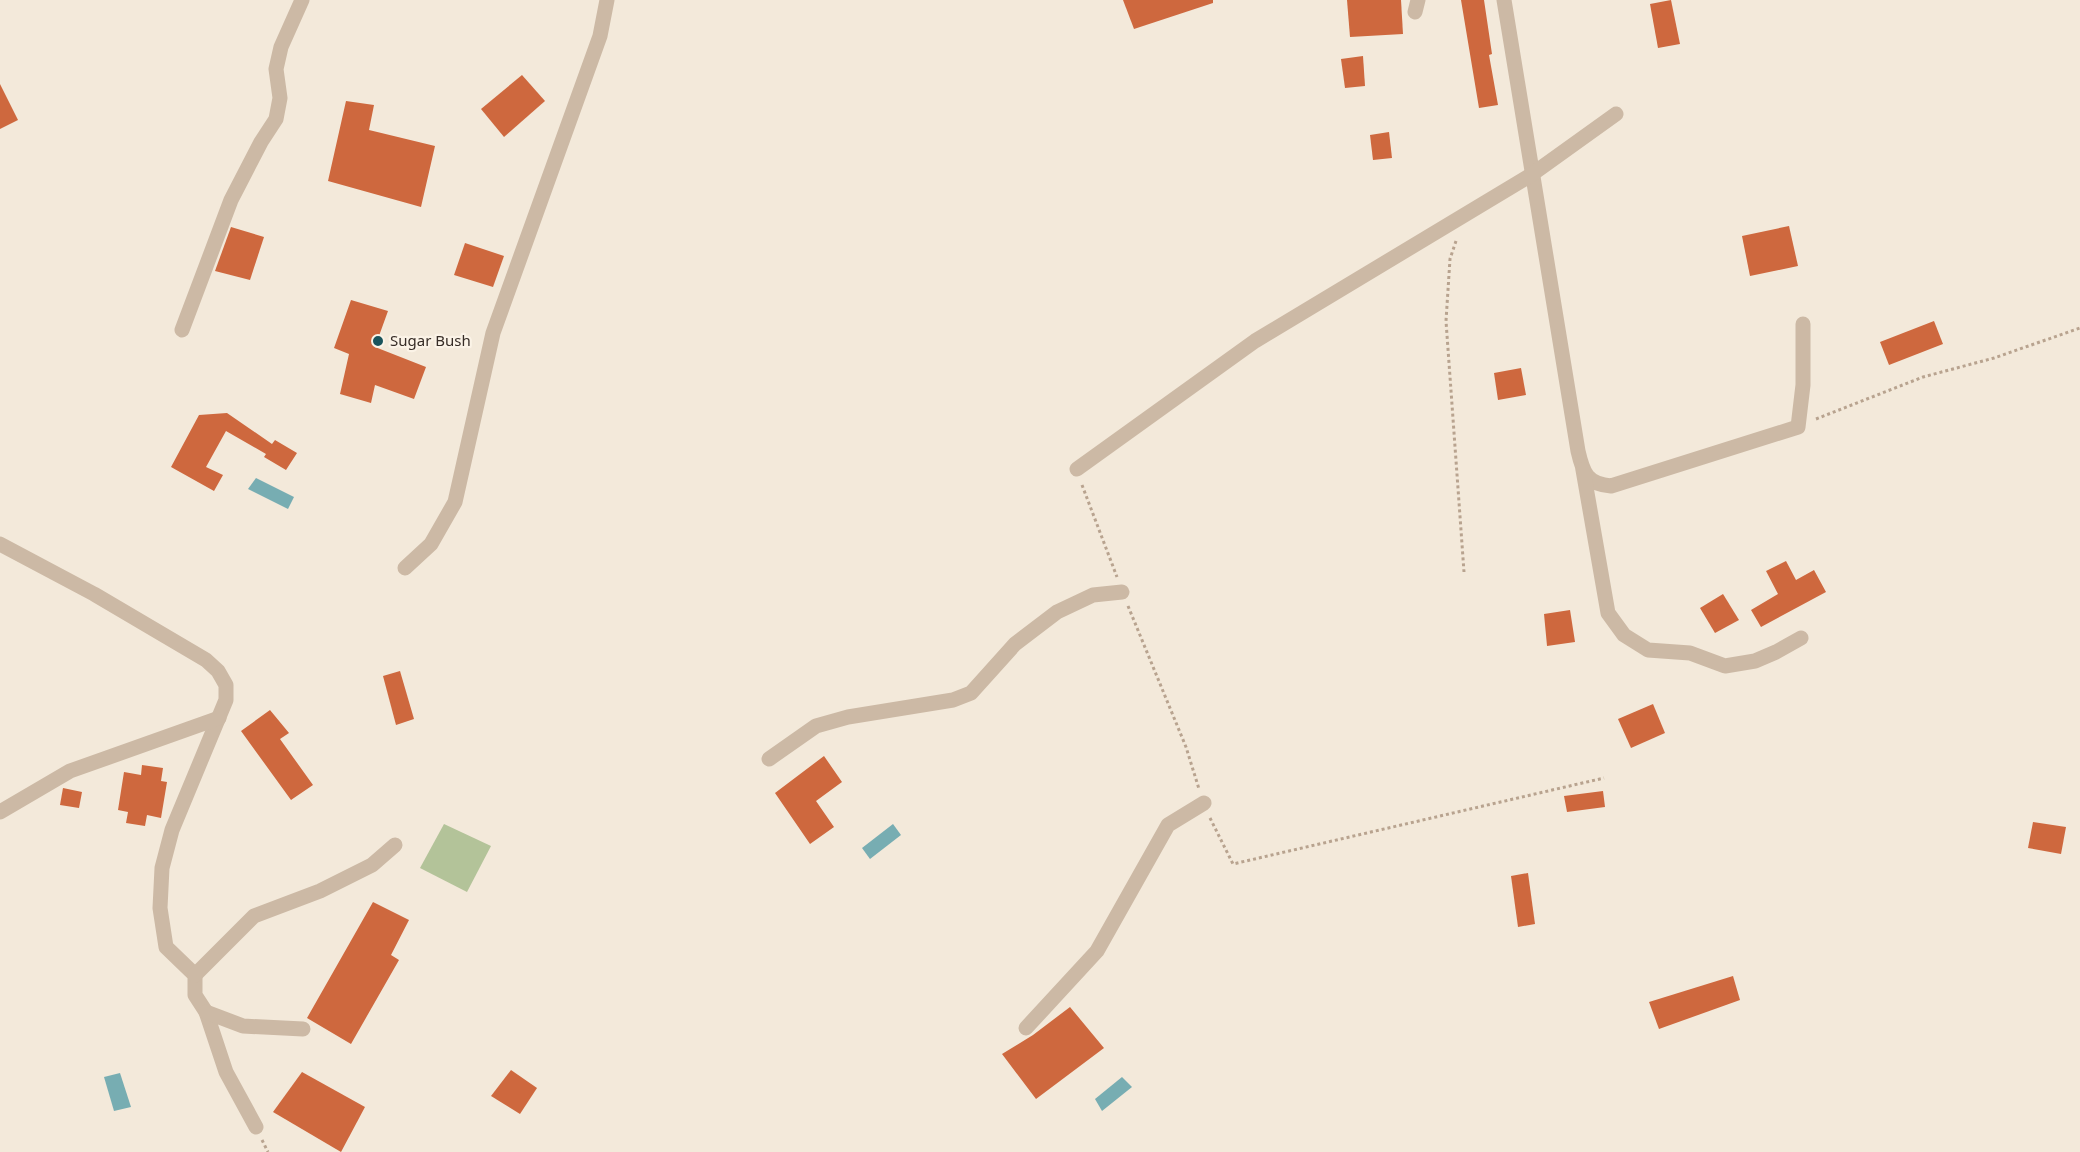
<svg xmlns="http://www.w3.org/2000/svg" width="2080" height="1152" font-family="'Noto Sans',sans-serif">
<style>
.green{fill:#b3c399}
.water{fill:#77adb2}
.building{fill:#ce683e}
.lines{fill:none;stroke-linecap:round;stroke-linejoin:round}
.path{stroke:#b8a38f;stroke-width:3;stroke-dasharray:3 3;stroke-linecap:butt}
.minor{stroke:#ccb9a5;stroke-width:15}
.poi-dot{fill:#1a545c;stroke:#fbf3e7;stroke-width:2}
.labels{text-anchor:middle;stroke-width:4.5;stroke-linejoin:round;paint-order:stroke}
.poi-label{font-size:15px;fill:#372d27;stroke:#fbf3e7;text-anchor:start}
</style>
<rect width="100%" height="100%" fill="#f3e9da"/>
<polygon class="green" points="444,824 491,846 467,892 420,868"/>
<g class="water">
<polygon points="256,478 294,497 288,509 248,489"/>
<polygon points="893,824 901,835 870,859 862,848"/>
<polygon points="120,1073 131,1107 114,1111 104,1077"/>
<polygon points="1122,1077 1132,1087 1102,1111 1095,1099"/>
</g>
<g class="building">
<polygon points="1123,0 1213,0 1213,3 1134,29"/>
<polygon points="1347,0 1401,0 1403,34 1350,37"/>
<polygon points="1461,0 1484,0 1492,54 1489,55 1498,105 1479,108"/>
<polygon points="1671,0 1680,44 1658,48 1650,4"/>
<polygon points="1363,56 1365,86 1345,88 1341,59"/>
<polygon points="522,75 545,101 504,137 481,109"/>
<polygon points="0,84 18,120 0,129"/>
<polygon points="346,101 374,105 369,130 435,146 421,207 328,181"/>
<polygon points="1389,132 1392,158 1373,160 1370,135"/>
<polygon points="1789,226 1798,266 1750,276 1742,236"/>
<polygon points="231,227 264,237 250,280 215,271"/>
<polygon points="465,243 504,256 493,287 454,275"/>
<polygon points="351,300 388,311 375,347 426,367 414,399 375,385 371,403 340,394 349,354 334,348"/>
<polygon points="1934,321 1943,344 1889,365 1880,342"/>
<polygon points="1521,368 1526,395 1498,400 1494,373"/>
<polygon points="227,413 272,444 275,440 297,453 286,470 264,457 266,454 226,431 206,467 223,475 214,491 171,467 199,415"/>
<polygon points="1786,561 1796,580 1814,570 1826,592 1761,627 1751,610 1778,594 1766,571"/>
<polygon points="1723,594 1739,620 1715,633 1700,608"/>
<polygon points="1570,610 1575,642 1547,646 1544,614"/>
<polygon points="400,671 414,719 396,725 383,676"/>
<polygon points="1653,704 1665,733 1631,748 1618,719"/>
<polygon points="270,710 289,733 280,739 313,785 291,800 241,731"/>
<polygon points="824,756 842,782 816,801 834,827 810,844 775,793"/>
<polygon points="142,765 163,768 161,781 167,782 161,818 147,815 145,826 126,823 128,812 118,810 124,772 141,775"/>
<polygon points="63,788 82,792 79,808 60,805"/>
<polygon points="1603,791 1605,807 1567,812 1564,796"/>
<polygon points="2033,822 2066,827 2061,854 2028,848"/>
<polygon points="1528,873 1535,924 1518,927 1511,876"/>
<polygon points="373,902 409,920 391,955 399,960 351,1044 307,1018"/>
<polygon points="1733,976 1740,1000 1659,1029 1649,1002"/>
<polygon points="1070,1007 1104,1048 1036,1099 1002,1054 1033,1035"/>
<polygon points="511,1070 537,1088 520,1114 491,1096"/>
<polygon points="302,1072 365,1107 341,1152 273,1112"/>
</g>
<g class="lines">
<g class="path">
<polyline points="1456,241 1450,259 1446,321 1464,572"/>
<polyline points="1816,419 1923,377 1994,358 2080,328"/>
<polyline points="1082,485 1117,577"/>
<polyline points="1128,606 1186,747 1199,789"/>
<polyline points="1210,818 1233,864 1604,778"/>
<polyline points="262,1140 268,1152"/>
</g>
<g class="minor">
<path d="M1504,0l74,451c5,22 9,33 33,35l187,-59 5,-42v-61"/>
<polyline points="1415,12 1418,0"/>
<polyline points="182,330 231,200 261,142 276,119 280,98 276,69 281,47 302,0"/>
<polyline points="1077,469 1255,341 1531,175 1616,114"/>
<polyline points="1583,470 1608,613 1624,635 1648,650 1690,653 1725,666 1755,661 1776,652 1801,638"/>
<polyline points="0,544 94,594 206,660 218,671 226,685 226,700 172,830 162,868 160,908 166,947 195,975 195,995 206,1012 226,1072 256,1127"/>
<polyline points="405,568 431,544 455,502 493,333 600,36 607,0"/>
<polyline points="769,759 816,726 848,717 953,700 971,693 1015,644 1057,612 1093,595 1122,592"/>
<polyline points="0,812 70,771 219,718"/>
<polyline points="195,975 254,916 320,891 372,865 395,845"/>
<polyline points="206,1012 243,1026 303,1029"/>
<polyline points="1026,1028 1097,951 1168,825 1204,803"/>
</g>
</g>
<circle class="poi-dot" cx="378" cy="341" r="6"/>
<g class="labels">
<g class="poi-label">
<text x="390" y="346">Sugar Bush</text>
</g>
</g>
</svg>
